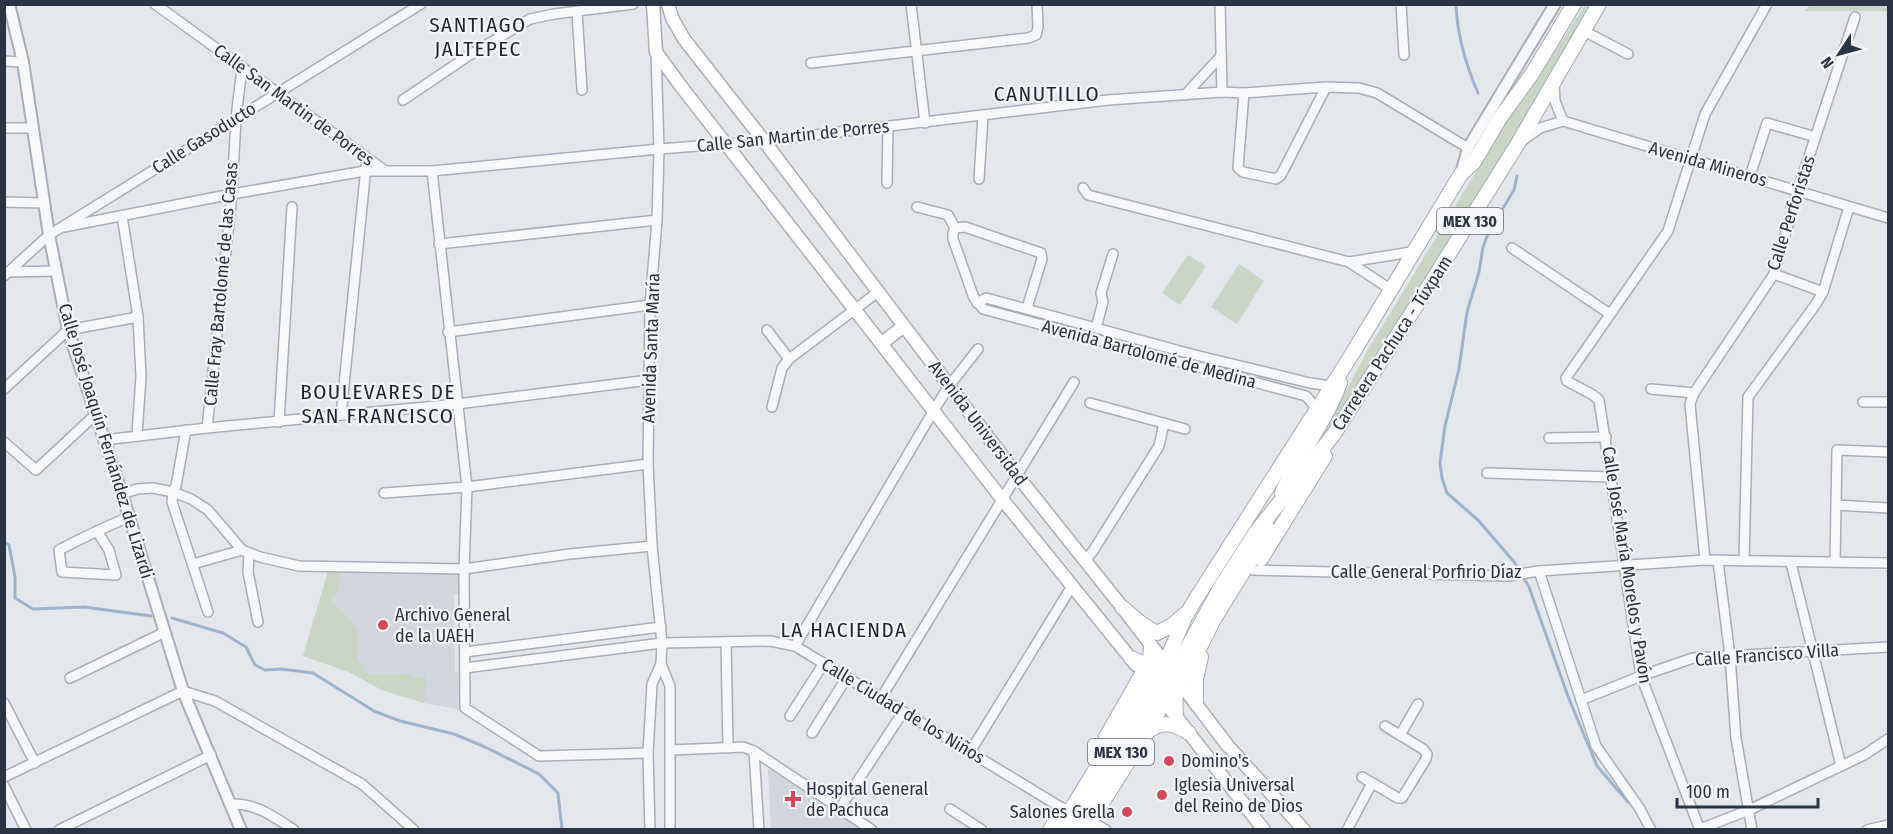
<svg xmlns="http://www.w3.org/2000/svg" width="1893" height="834" font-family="'Fira Sans Condensed',sans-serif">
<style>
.built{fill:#d2d6de}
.green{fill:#c9d6c5}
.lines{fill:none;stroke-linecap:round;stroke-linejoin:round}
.stream{stroke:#9fb4cc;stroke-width:3}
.minor-casing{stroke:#a9aeb7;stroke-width:12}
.tertiary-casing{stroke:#a9aeb7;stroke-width:14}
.secondary-casing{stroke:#a9aeb7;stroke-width:15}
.primary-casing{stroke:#a3abb8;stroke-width:16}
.minor{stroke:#f7f8fa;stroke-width:9}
.tertiary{stroke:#f7f8fa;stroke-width:10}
.secondary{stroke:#fff;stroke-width:12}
.primary{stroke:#fff;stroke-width:14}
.poi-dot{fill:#d1495b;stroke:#f4f6f9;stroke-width:2}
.labels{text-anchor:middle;stroke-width:4.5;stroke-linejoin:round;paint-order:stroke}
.shield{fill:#f4f6f9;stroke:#676e7b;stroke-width:1.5}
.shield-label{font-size:16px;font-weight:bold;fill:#2b3445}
.street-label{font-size:18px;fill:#2b3445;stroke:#f4f6f9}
.poi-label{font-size:18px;fill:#2b3445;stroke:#f4f6f9;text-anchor:start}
.quarter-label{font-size:21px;letter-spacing:1.5px;fill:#1d2536;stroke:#f4f6f9}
</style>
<rect width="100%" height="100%" fill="#e4e7ec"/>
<g class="built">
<polygon points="328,572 462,574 462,593 454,594 455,672 464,673 462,710 424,703 382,690 349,672 303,656"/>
<polygon points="768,768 865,829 771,829"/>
</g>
<g class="green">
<polygon points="1585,5 1594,5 1485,186 1304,466 1300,464 1341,400 1366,353 1511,114 1533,85"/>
<polygon points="1810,5 1888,5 1888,11 1805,11"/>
<polygon points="1188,255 1206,266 1180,305 1162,293"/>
<polygon points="1239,264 1264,281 1237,324 1211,307"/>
<path d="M328,572h12l-1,20 -9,8 27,28v34l7,1v9c17,5 26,1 43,1l6,5h7l6,-4 -2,29 -42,-13 -33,-18 -46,-16z"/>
</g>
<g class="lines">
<g class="stream">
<path d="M1456,4c1,32 10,61 22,89"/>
<polyline points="1517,176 1514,190 1489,231 1483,247 1479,272 1467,312 1459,369 1445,426 1440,463 1442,478 1447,493 1478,520 1515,563 1529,587 1569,699 1597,766 1628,802"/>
<polyline points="4,542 9,545 15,577 15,598 33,609 84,607 151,616"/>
<polyline points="172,618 223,633 246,647 255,665 265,670 281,669 313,673 374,711 400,721 454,734 485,747 539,774 558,793 562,830"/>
</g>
<defs>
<g id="minor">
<polyline points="155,4 384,170"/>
<polyline points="911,4 925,123"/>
<polyline points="1220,4 1222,92"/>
<polyline points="1401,4 1404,55"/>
<polyline points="577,12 582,90"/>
<polyline points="1584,31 1628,54"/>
<polyline points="4,61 23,62"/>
<polyline points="811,63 1028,38 1036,35 1038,27 1037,4"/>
<polyline points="1554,83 1555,101 1563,121"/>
<polyline points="1244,93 1238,168 1243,172 1276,179 1281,175 1326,87"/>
<polyline points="1185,95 1221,56"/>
<polyline points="403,100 468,56 530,19 554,14 633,4"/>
<polyline points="4,128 33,128"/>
<polyline points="1523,140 1540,128 1563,121 1888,218"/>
<polyline points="432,171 467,487 464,569 465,708 539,756 648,753"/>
<polyline points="1750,176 1767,123 1816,137"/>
<polyline points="979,179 983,116"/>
<polyline points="887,183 888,127"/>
<polyline points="1083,188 1088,195 1349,262 1390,289"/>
<polyline points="4,202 44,203"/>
<polyline points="917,207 948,215 955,228"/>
<polyline points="122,216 138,317 141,376 137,435"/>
<polyline points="64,227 232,194 365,171 432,171 659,149 764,141 1108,100 1222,92 1244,93 1326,87 1359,88 1377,93 1468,148"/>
<polyline points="955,228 953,233 953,239 974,298 983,309 1306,396 1317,409"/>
<polyline points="955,228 965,227 1041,253 1042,259 1027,308"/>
<polyline points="439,244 657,220"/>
<polyline points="1512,248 1610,314"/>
<polyline points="1349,262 1411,252"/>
<polyline points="7,272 55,271"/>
<polyline points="1774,274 1823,292"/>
<polyline points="4,276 49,235 421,4"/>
<polyline points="977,303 986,298 1191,354 1310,383 1331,386"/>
<polyline points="1096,328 1103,302 1101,293 1113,254"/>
<polyline points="767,330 789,359"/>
<polyline points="448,332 650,305"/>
<polyline points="4,389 68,330 138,317"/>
<polyline points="1651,389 1694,393"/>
<polyline points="1863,402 1888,402"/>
<polyline points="1090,403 1185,429"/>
<polyline points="772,407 782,368 789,359 878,292"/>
<polyline points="341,415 366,167"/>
<polyline points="279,422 292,207"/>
<polyline points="207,428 232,194 236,118 242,68"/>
<polyline points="186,430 176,486 173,492 172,502 208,612"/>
<polyline points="1549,438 1606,437"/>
<polyline points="104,440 207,428 457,404 649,380"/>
<polyline points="4,442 36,470 95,415"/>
<polyline points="1487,473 1611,477"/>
<polyline points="384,493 467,487 648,464"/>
<polyline points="122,494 137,489 153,488 173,492 191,499 208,510 242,550 260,557 299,566 464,569 570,554 652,546"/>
<polyline points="1836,505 1888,508"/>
<path d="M97,531l12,19 7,25 -54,-3 -3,-22c23,-12 46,-23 70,-33"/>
<polyline points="249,553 248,572 258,622"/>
<polyline points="1705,560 1690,404 1694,393 1774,274 1798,190 1855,17"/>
<polyline points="1085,561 1093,551 1159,446 1164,423"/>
<polyline points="1718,561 1730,656 1736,738 1752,830"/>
<polyline points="1744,561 1748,397 1816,304 1823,292 1849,207"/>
<polyline points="1835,562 1837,450 1888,452"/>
<polyline points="1791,563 1841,766"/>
<polyline points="193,564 242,550"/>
<polyline points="1253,570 1508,576 1539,571 1705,560 1888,563"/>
<polyline points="1539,571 1596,746 1640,809 1651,830"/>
<polyline points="726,642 728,748"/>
<polyline points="795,646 934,410 949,386 978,349"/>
<polyline points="465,652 661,627"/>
<polyline points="661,664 670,686 670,830"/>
<polyline points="465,668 662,643 770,641 795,646 1062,808"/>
<polyline points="70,678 165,632"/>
<polyline points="881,698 1074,382"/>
<polyline points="1581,700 1641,676 1693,658 1888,647"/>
<polyline points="4,703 35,763"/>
<polyline points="790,716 824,663"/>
<polyline points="812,733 847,677"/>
<polyline points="1400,735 1418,704"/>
<polyline points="671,750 743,747 754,751 872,830"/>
<polyline points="754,751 759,830"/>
<polyline points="970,752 1072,586"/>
<polyline points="4,777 183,691 215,701 362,784 414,830"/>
<polyline points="1362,777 1398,798 1402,798 1426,759 1427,754 1423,749 1385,726"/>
<polyline points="4,786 26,830"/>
<path d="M231,804c25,-1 43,13 63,26"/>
<polyline points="840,808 903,712"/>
<polyline points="950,809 982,830"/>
<polyline points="1090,821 1106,830"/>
<polyline points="1700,829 1749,810 1864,755 1888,739"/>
<polyline points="59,830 211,755"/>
<polyline points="650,830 648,753 652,684 661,664 662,643 652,546 648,464 650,305 657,220 659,149 656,52"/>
<polyline points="1347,830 1372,783"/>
<polyline points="1700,830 1641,676 1599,400 1593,395 1567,381 1566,378 1668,231 1705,114 1767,4"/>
<polyline points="1867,830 1888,825"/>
</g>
<g id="tertiary">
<polyline points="9,4 23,62 49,235 68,330 122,494 183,691 241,830"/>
<polyline points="1461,174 1468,148 1555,4"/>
</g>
<g id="secondary">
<polyline points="653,4 656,52 680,85 1002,499 1136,665"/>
<polyline points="668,4 672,18 684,39 764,141 1016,474 1122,607 1228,746 1304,830"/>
<polyline points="882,343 904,326"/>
<polyline points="1158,693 1264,830"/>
</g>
<g id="primary">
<path d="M1282,493c16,-38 44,-71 58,-110"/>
<polyline points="1261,559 1325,456"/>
<polyline points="1122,607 1142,624 1157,633 1171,626 1185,614"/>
<polyline points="1131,658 1157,669"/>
<polyline points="1196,703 1196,679 1201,657"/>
<path d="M1176,714c-1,-12 -2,-26 8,-35l30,-60 39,-63 14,-29"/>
<path d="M1147,732c16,-12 26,-9 42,1"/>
<polyline points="1106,737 1142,674"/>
<polyline points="1050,830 1062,810"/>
<polyline points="1061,830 1073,806 1146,688 1149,674 1151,647"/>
<polyline points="1072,830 1153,701 1165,664 1185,617 1197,597 1349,359 1461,174 1474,162 1500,118 1532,74 1574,4"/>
<polyline points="1085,830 1147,732 1161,707 1162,698 1173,674 1222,585 1256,532 1334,434 1427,289 1517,145 1599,4"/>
</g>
</defs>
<use href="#minor" class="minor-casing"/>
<use href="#tertiary" class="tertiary-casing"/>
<use href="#secondary" class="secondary-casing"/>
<use href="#primary" class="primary-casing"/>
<use href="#minor" class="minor"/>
<use href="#tertiary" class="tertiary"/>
<use href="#secondary" class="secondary"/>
<use href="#primary" class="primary"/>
</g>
<g class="poi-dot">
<circle cx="383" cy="625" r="6"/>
<circle cx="1169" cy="761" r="6"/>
<circle cx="1162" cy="795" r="6"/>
<path d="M790 790h6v6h6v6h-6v6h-6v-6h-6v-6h6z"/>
<circle cx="1127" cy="812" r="6"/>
</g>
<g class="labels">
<g class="shield">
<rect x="1437" y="208" width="66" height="26" rx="4.5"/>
<rect x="1088" y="739" width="66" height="26" rx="4.5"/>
</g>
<g class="shield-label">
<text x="1470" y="227">MEX 130</text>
<text x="1121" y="758">MEX 130</text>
</g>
<g class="street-label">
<text transform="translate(294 105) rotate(36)" y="6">Calle San Martin de Porres</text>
<text transform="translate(793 136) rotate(-6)" y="6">Calle San Martin de Porres</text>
<text transform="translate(204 138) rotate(-32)" y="6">Calle Gasoducto</text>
<text transform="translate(1708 164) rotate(16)" y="6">Avenida Mineros</text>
<text transform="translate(1791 213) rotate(-72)" y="6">Calle Perforistas</text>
<text transform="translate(221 284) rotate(-85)" y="6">Calle Fray Bartolomé de las Casas</text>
<text transform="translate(1392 343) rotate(-57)" y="6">Carretera Pachuca - Túxpam</text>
<text transform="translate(651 348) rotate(-88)" y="6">Avenida Santa María</text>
<text transform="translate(1149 354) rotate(15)" y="6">Avenida Bartolomé de Medina</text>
<text transform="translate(978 423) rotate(53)" y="6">Avenida Universidad</text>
<text transform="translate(106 441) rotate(73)" y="6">Calle José Joaquín Fernández de Lizardi</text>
<text transform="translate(1627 565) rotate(81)" y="6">Calle José María Morelos y Pavón</text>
<text x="1426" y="578">Calle General Porfirio Díaz</text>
<text transform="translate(1767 655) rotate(-4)" y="6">Calle Francisco Villa</text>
<text transform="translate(903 711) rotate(31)" y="6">Calle Ciudad de los Niños</text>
</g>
<g class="poi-label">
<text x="395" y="621">Archivo General<tspan x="395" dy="21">de la UAEH</tspan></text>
<text x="1181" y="767">Domino's</text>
<text x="1174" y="791">Iglesia Universal<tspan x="1174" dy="21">del Reino de Dios</tspan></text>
<text x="806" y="795">Hospital General<tspan x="806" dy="21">de Pachuca</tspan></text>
<text x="1115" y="818" text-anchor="end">Salones Grella</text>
</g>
<g class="quarter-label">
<text x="478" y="32">SANTIAGO<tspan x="478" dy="24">JALTEPEC</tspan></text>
<text x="1047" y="101">CANUTILLO</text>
<text x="378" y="399">BOULEVARES DE<tspan x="378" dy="24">SAN FRANCISCO</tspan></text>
<text x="844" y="637">LA HACIENDA</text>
</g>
</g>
<rect width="1893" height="834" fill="none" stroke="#2b3445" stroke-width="12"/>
<g transform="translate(1839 54) rotate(234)" stroke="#f4f6f9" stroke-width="4.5" paint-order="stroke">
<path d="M0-4.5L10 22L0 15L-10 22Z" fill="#2b3445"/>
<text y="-9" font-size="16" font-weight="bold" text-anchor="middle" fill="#2b3445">N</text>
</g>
<path d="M1677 798v9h141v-9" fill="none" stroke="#2b3445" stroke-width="3"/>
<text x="1686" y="798" font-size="18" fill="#2b3445" stroke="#f4f6f9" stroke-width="4.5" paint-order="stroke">100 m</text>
</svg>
